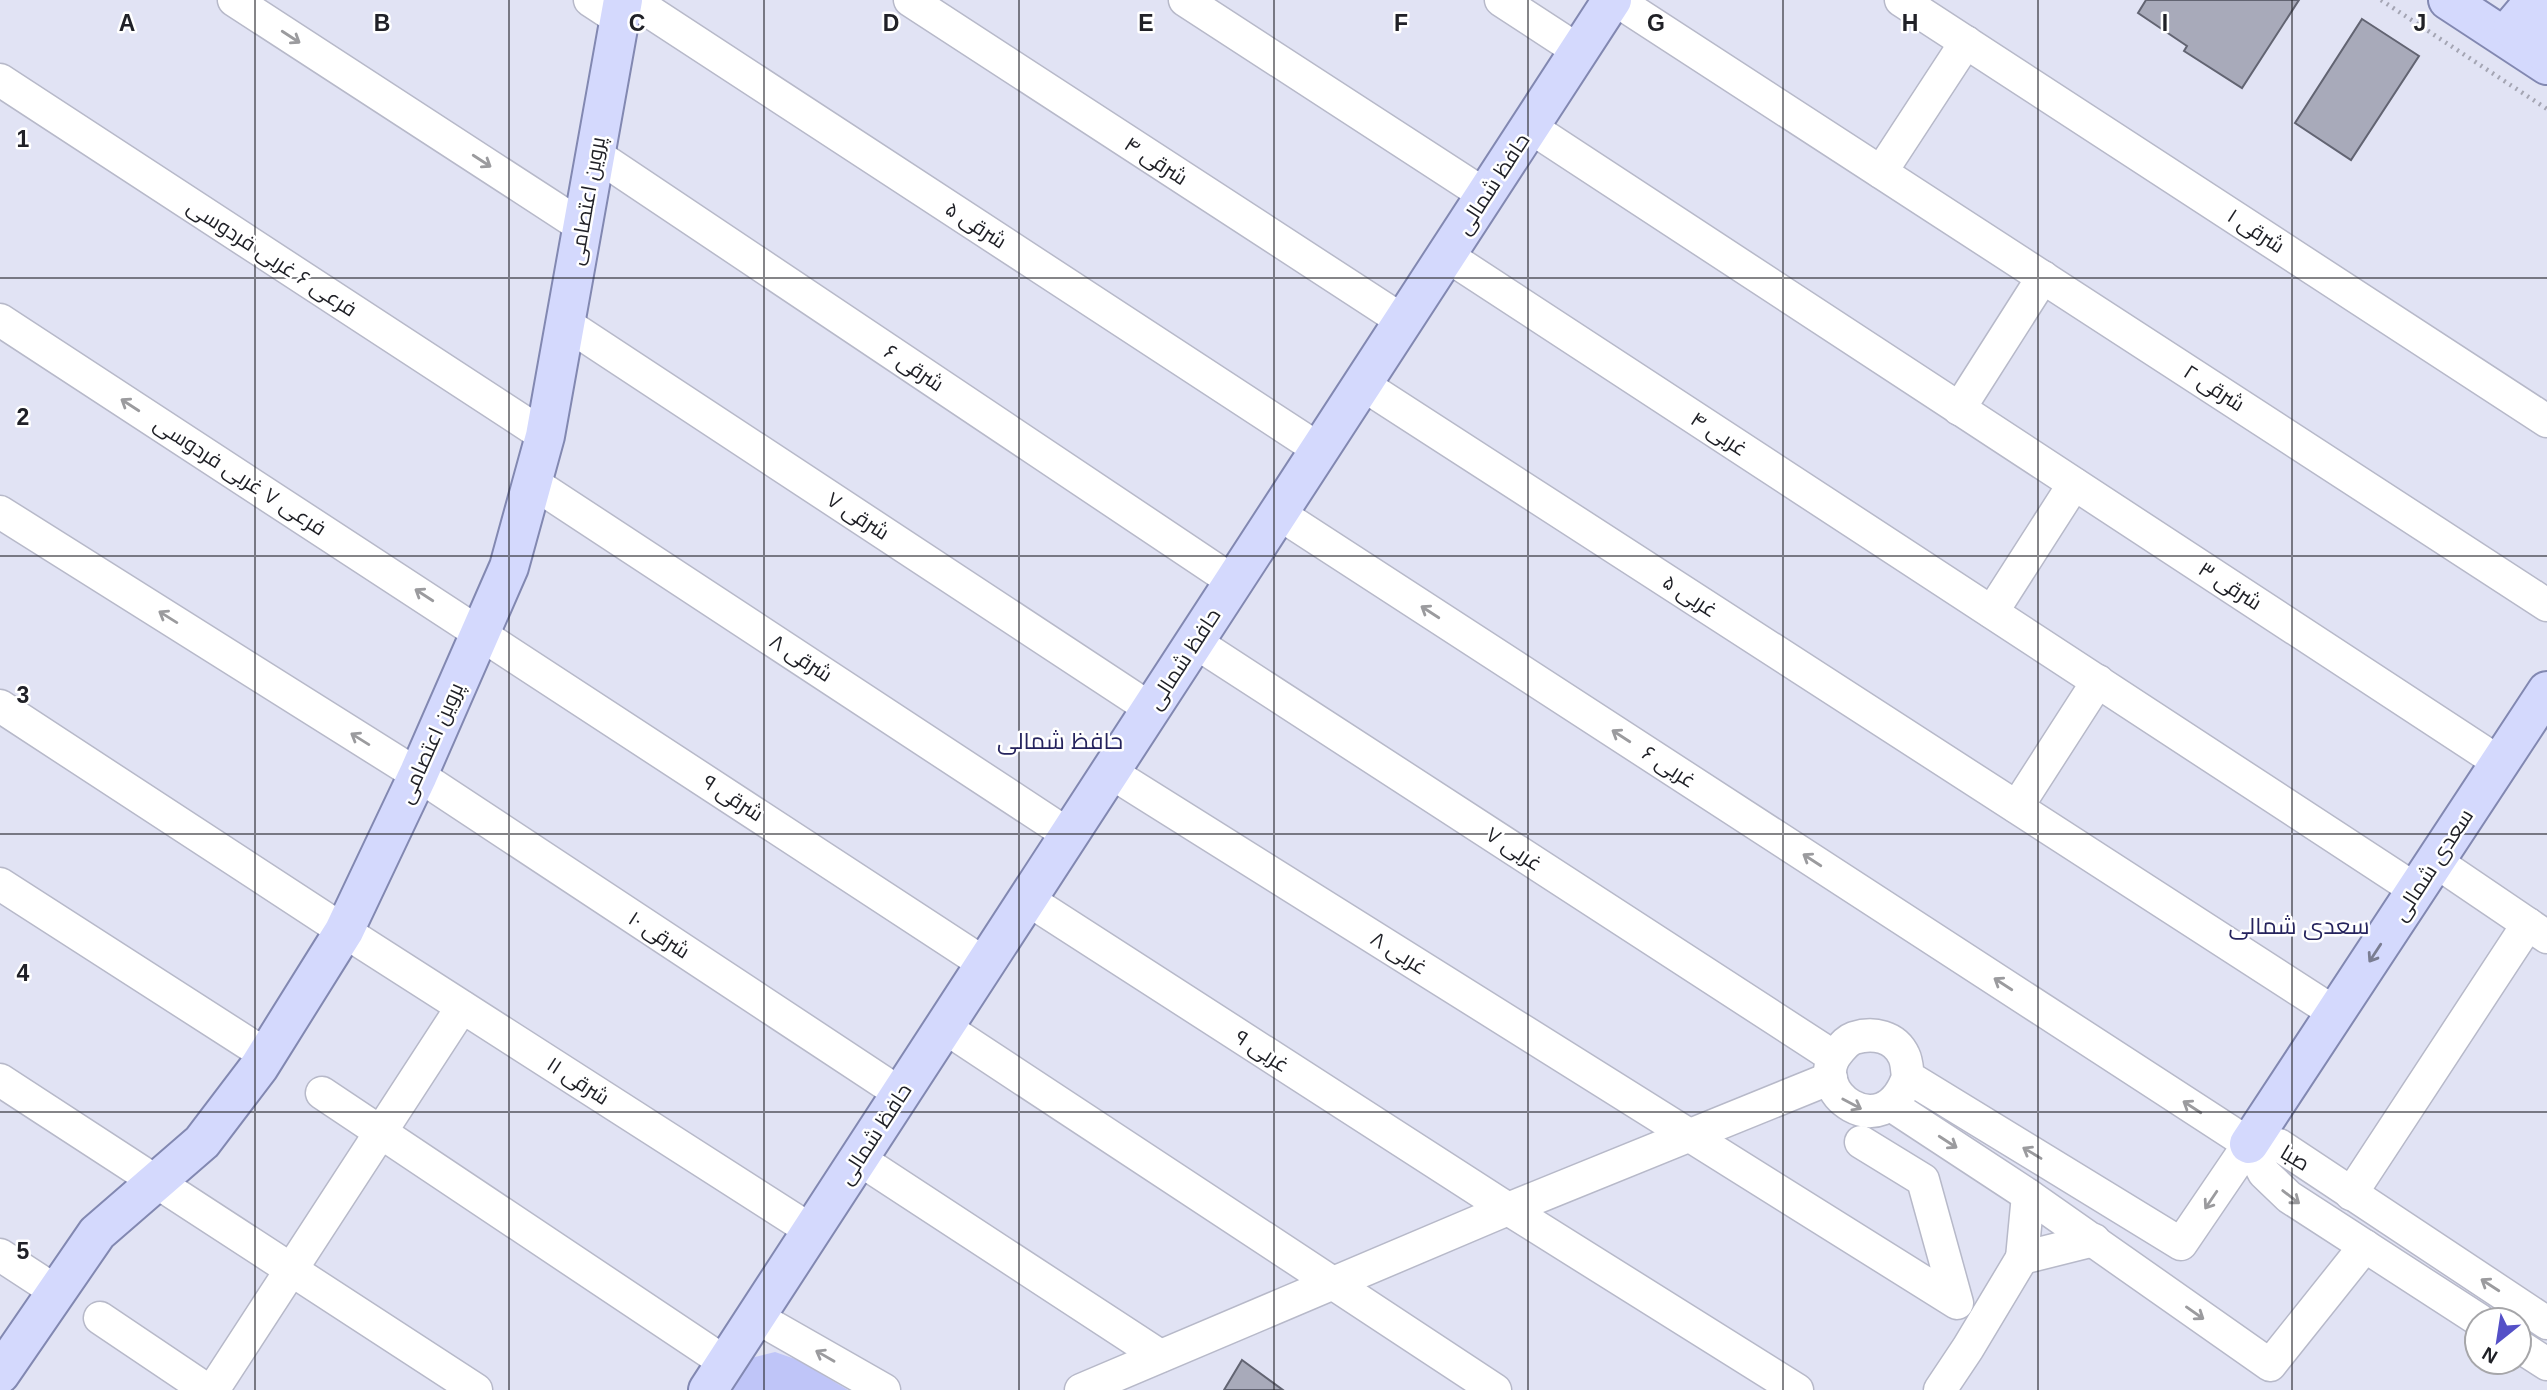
<svg xmlns="http://www.w3.org/2000/svg" width="2547" height="1390" font-family="Helvetica,Cairo,sans-serif">
<style>
.green{fill:#bfc5f8}
.building{fill:#a8aaba;stroke:#626472;stroke-width:2}
.lines{fill:none;stroke-linecap:round;stroke-linejoin:round}
.minor-casing{stroke:#b7b9c9;stroke-width:35}
.major-casing{stroke:#8288b1;stroke-width:42}
.path{stroke:#a4a5b3;stroke-width:4.5;stroke-dasharray:2 5;stroke-linecap:butt}
.minor{stroke:#fff;stroke-width:32}
.major{stroke:#d4d9fd;stroke-width:38}
.oneway{stroke:#9b9b9e}
.oneway2{stroke:#7a7d92}
.grid{fill:none;stroke:#202127;stroke-width:2;stroke-opacity:0.55}
.labels{text-anchor:middle;stroke-width:5;stroke-linejoin:round;paint-order:stroke}
.street-label{font-size:21px;fill:#202127;stroke:#fff}
.neighbourhood-label{font-size:23px;fill:#25235d;stroke:#fff}
.grid-label{font-size:23px;text-anchor:middle;font-weight:bold;fill:#202127;stroke:#fff;stroke-width:5;stroke-linejoin:round;paint-order:stroke}
</style>
<rect width="100%" height="100%" fill="#e1e3f4"/>
<polygon class="green" points="775,1352 798,1360 848,1390 727,1390 751,1358"/>
<g class="building">
<polygon points="2146,0 2299,0 2242,88 2184,51 2187,46 2138,13"/>
<polygon points="2362,19 2419,56 2351,160 2295,123"/>
<polygon points="1242,1360 1283,1390 1224,1390"/>
</g>
<g class="lines">
<defs>
<g id="minor">
<polyline points="234,0 583,227"/>
<polyline points="590,0 619,19"/>
<polyline points="632,0 1320,450"/>
<polyline points="910,0 1403,321"/>
<polyline points="1185,0 1485,195"/>
<polyline points="1501,0 1579,51"/>
<polyline points="1616,0 2547,605"/>
<polyline points="1901,0 2547,421"/>
<polyline points="0,80 545,436"/>
<polyline points="1530,127 2500,763"/>
<polyline points="595,154 1234,582"/>
<polyline points="1881,172 1966,42"/>
<polyline points="1446,255 2416,890"/>
<polyline points="0,320 985,964"/>
<polyline points="565,323 1151,709"/>
<polyline points="1362,384 2335,1013"/>
<polyline points="1959,409 2043,277"/>
<polyline points="532,482 1069,835"/>
<polyline points="0,512 418,775 901,1094"/>
<polyline points="1278,513 2249,1144 2264,1173 2289,1197 2479,1320"/>
<polyline points="1992,612 2074,484"/>
<polyline points="1195,642 1834,1057"/>
<polyline points="0,706 344,931 812,1231"/>
<polyline points="1110,772 1957,1303 1923,1180 1861,1142"/>
<polyline points="2017,807 2098,681"/>
<polyline points="2435,861 2547,937"/>
<polyline points="0,884 266,1055"/>
<polyline points="1027,899 1497,1202 1797,1390"/>
<polyline points="944,1027 1495,1390"/>
<path d="M1908,1077c-25,72 -103,13 -70,-25 5,-6 8,-11 16,-14 19,-6 41,-2 50,18 3,6 3,15 4,21l273,167 68,-100"/>
<polyline points="0,1080 476,1390"/>
<polyline points="322,1093 726,1363"/>
<polyline points="1891,1105 2028,1195 2270,1365 2365,1246"/>
<polyline points="2249,1144 2279,1145 2547,1323"/>
<polyline points="859,1159 1160,1356"/>
<polyline points="2351,1194 2528,924"/>
<polyline points="2028,1195 2022,1258 2094,1240"/>
<polyline points="0,1255 57,1292"/>
<polyline points="756,1317 884,1390"/>
<polyline points="100,1318 207,1390"/>
<polyline points="2519,1346 2547,1364"/>
<polyline points="213,1390 462,1007"/>
<polyline points="1081,1390 1508,1209 1831,1078"/>
<polyline points="1940,1390 1968,1348 2022,1258"/>
</g>
<g id="major">
<polyline points="2448,0 2547,65"/>
<polyline points="2542,51 2516,33 2513,26 2524,13 2535,11 2547,20"/>
<polyline points="2249,1144 2547,691"/>
<polyline points="0,1374 97,1233 202,1142 259,1067 344,931 418,775 509,567 545,436 623,0"/>
<polyline points="708,1390 1612,0"/>
</g>
</defs>
<use href="#minor" class="minor-casing"/>
<use href="#major" class="major-casing"/>
<polyline class="path" points="2381,0 2547,109"/>
<use href="#minor" class="minor"/>
<use href="#major" class="major"/>
</g>
<defs><path id="oneway-shaft" d="M-6 0H5M1.5-3L5.5 0L1.5 3" fill="none" stroke-width="1.6" stroke-linecap="round" stroke-linejoin="round" transform="scale(1.75)"/></defs>
<g class="oneway">
<use href="#oneway-shaft" transform="translate(291 37) rotate(33)"/>
<use href="#oneway-shaft" transform="translate(482 161) rotate(33)"/>
<use href="#oneway-shaft" transform="translate(130 405) rotate(-147)"/>
<use href="#oneway-shaft" transform="translate(424 595) rotate(-147)"/>
<use href="#oneway-shaft" transform="translate(1430 612) rotate(-147)"/>
<use href="#oneway-shaft" transform="translate(168 617) rotate(-148)"/>
<use href="#oneway-shaft" transform="translate(1621 736) rotate(-147)"/>
<use href="#oneway-shaft" transform="translate(360 739) rotate(-148)"/>
<use href="#oneway-shaft" transform="translate(1812 860) rotate(-147)"/>
<use href="#oneway-shaft" transform="translate(2003 984) rotate(-147)"/>
<use href="#oneway-shaft" transform="translate(1852 1104) rotate(28)"/>
<use href="#oneway-shaft" transform="translate(2192 1107) rotate(-147)"/>
<use href="#oneway-shaft" transform="translate(1948 1142) rotate(33)"/>
<use href="#oneway-shaft" transform="translate(2032 1153) rotate(-149)"/>
<use href="#oneway-shaft" transform="translate(2291 1197) rotate(38)"/>
<use href="#oneway-shaft" transform="translate(2211 1200) rotate(124)"/>
<use href="#oneway-shaft" transform="translate(2490 1285) rotate(-147)"/>
<use href="#oneway-shaft" transform="translate(2195 1313) rotate(35)"/>
<use href="#oneway-shaft" transform="translate(825 1356) rotate(-150)"/>
</g>
<use class="oneway2" href="#oneway-shaft" transform="translate(2375 953) rotate(123)"/>
<path class="grid" d="M255,0v1390M509,0v1390M764,0v1390M1019,0v1390M1274,0v1390M1528,0v1390M1783,0v1390M2038,0v1390M2292,0v1390M0,278h2547M0,556h2547M0,834h2547M0,1112h2547"/>
<g class="labels">
<g class="street-label">
<text transform="translate(1156 161) rotate(33)" y="7">۴ شرقی</text>
<text transform="translate(1493 184) rotate(-57)" y="7">حافظ شمالی</text>
<text transform="translate(587 201) rotate(-80)" y="7">پروین اعتصامی</text>
<text transform="translate(976 225) rotate(33)" y="7">۵ شرقی</text>
<text transform="translate(2256 231) rotate(33)" y="7">۱ شرقی</text>
<text transform="translate(272 258) rotate(33)" y="7">فرعی ۶ غربی فردوسی</text>
<text transform="translate(914 368) rotate(34)" y="7">۶ شرقی</text>
<text transform="translate(2214 388) rotate(33)" y="7">۲ شرقی</text>
<text transform="translate(1719 434) rotate(33)" y="7">۴ غربی</text>
<text transform="translate(240 476) rotate(33)" y="7">فرعی ۷ غربی فردوسی</text>
<text transform="translate(858 516) rotate(33)" y="7">۷ شرقی</text>
<text transform="translate(2230 586) rotate(33)" y="7">۳ شرقی</text>
<text transform="translate(1690 596) rotate(33)" y="7">۵ غربی</text>
<text transform="translate(801 658) rotate(33)" y="7">۸ شرقی</text>
<text transform="translate(1184 659) rotate(-57)" y="7">حافظ شمالی</text>
<text transform="translate(431 743) rotate(-66)" y="7">پروین اعتصامی</text>
<text transform="translate(1669 767) rotate(33)" y="7">۶ غربی</text>
<text transform="translate(733 798) rotate(33)" y="7">شرقی ۹</text>
<text transform="translate(1514 849) rotate(33)" y="7">۷ غربی</text>
<text transform="translate(2433 865) rotate(-57)" y="7">سعدی شمالی</text>
<text transform="translate(659 935) rotate(33)" y="7">شرقی ۱۰</text>
<text transform="translate(1399 953) rotate(32)" y="7">۸ غربی</text>
<text transform="translate(1262 1051) rotate(33)" y="7">۹ غربی</text>
<text transform="translate(578 1081) rotate(33)" y="7">۱۱ شرقی</text>
<text transform="translate(875 1134) rotate(-57)" y="7">حافظ شمالی</text>
<text transform="translate(2295 1158) rotate(31)" y="7">صبا</text>
</g>
<g class="neighbourhood-label">
<text x="1060" y="749">حافظ شمالی</text>
<text x="2299" y="934">سعدی شمالی</text>
</g>
</g>
<g class="grid-label">
<text x="127" y="31">A</text>
<text x="382" y="31">B</text>
<text x="637" y="31">C</text>
<text x="891" y="31">D</text>
<text x="1146" y="31">E</text>
<text x="1401" y="31">F</text>
<text x="1656" y="31">G</text>
<text x="1910" y="31">H</text>
<text x="2165" y="31">I</text>
<text x="2420" y="31">J</text>
<text x="23" y="147">1</text>
<text x="23" y="425">2</text>
<text x="23" y="703">3</text>
<text x="23" y="981">4</text>
<text x="23" y="1259">5</text>
</g>
<g transform="translate(2498 1341) rotate(210)"><circle r="33" fill="#ffffff" stroke="#a6a6a9" stroke-width="2"/>
<path d="M0-5L12 26L0 18L-12 26Z" fill="#5450c7"/>
<text y="-10" font-size="19" font-weight="bold" text-anchor="middle" fill="#202127">N</text>
</g>
</svg>
